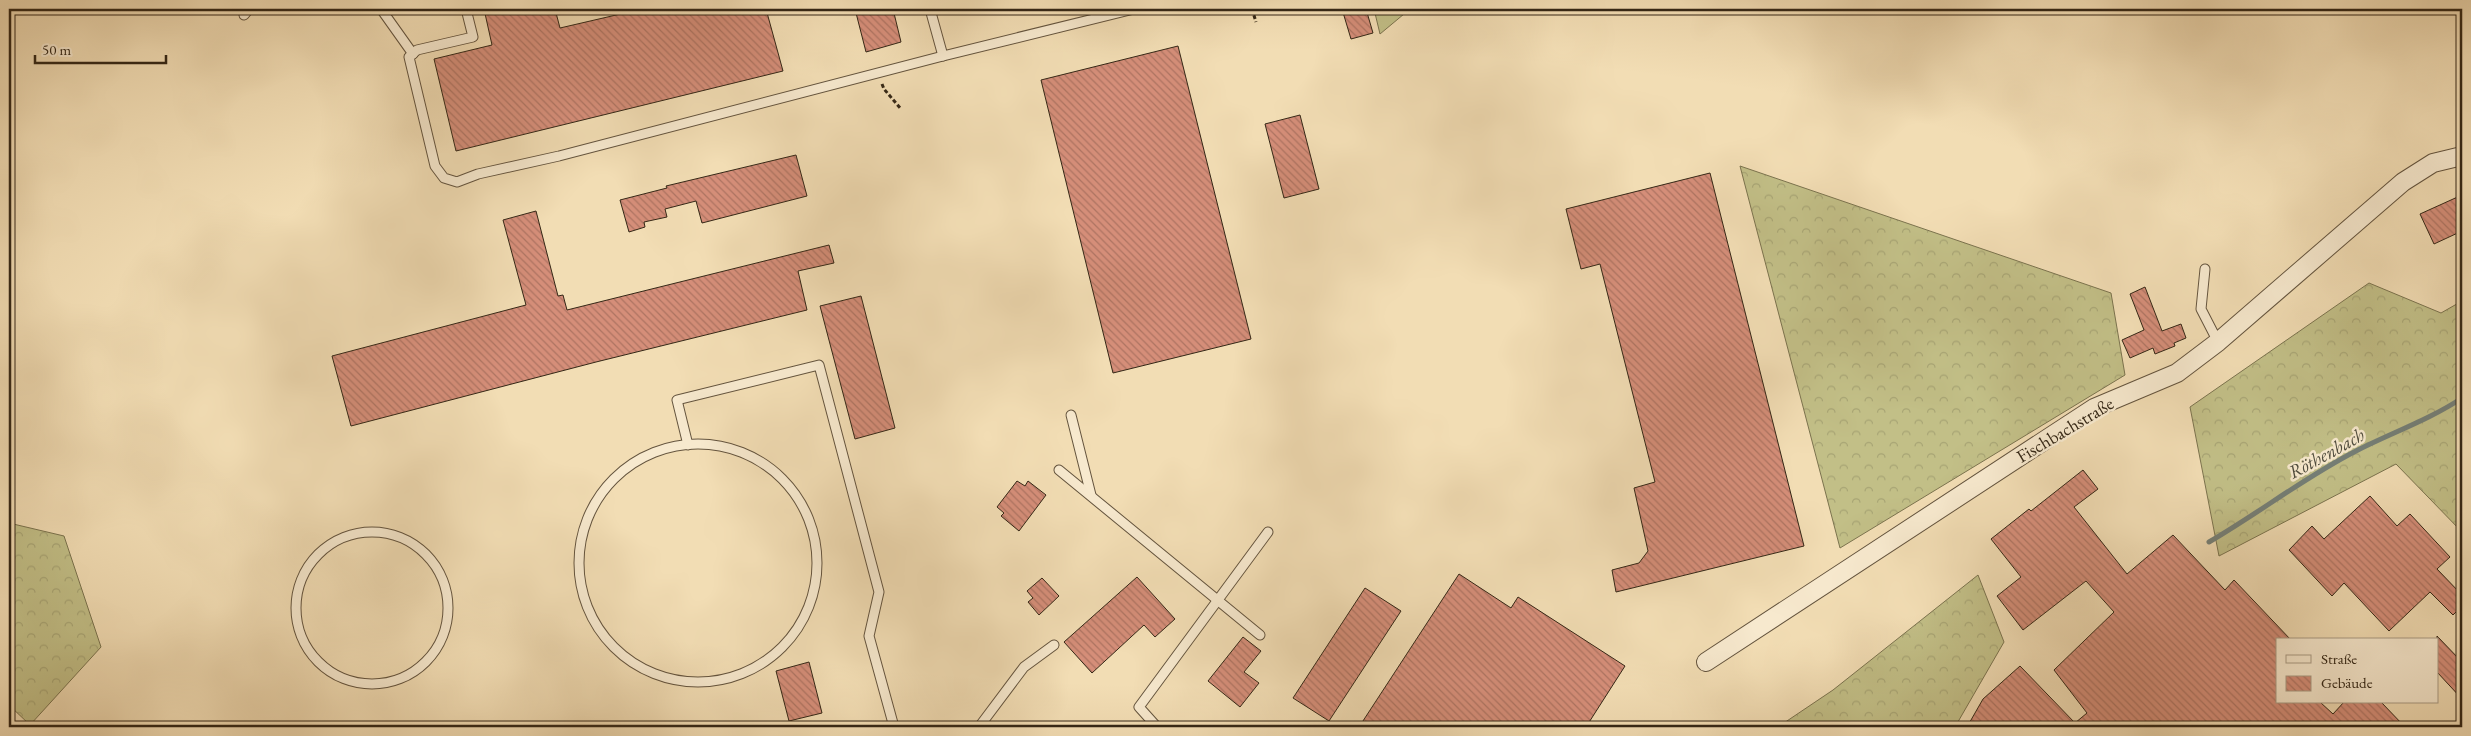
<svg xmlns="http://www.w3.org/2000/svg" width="2471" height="736" font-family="'EB Garamond',serif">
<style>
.green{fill:#c2bf87;stroke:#7b734e}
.forest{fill:url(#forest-crowns);stroke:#7b734e}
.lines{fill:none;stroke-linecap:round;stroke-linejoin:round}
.stream{stroke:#757f77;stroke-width:5}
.building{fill:url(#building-back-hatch);stroke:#342716}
.service-casing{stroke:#64543e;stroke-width:11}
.minor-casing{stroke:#64543e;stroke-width:20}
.path{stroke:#342716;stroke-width:3;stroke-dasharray:4 2.5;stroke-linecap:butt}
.service{stroke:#f7e9ce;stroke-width:9}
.minor{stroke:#f7e9ce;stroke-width:18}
.labels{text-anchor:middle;stroke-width:5;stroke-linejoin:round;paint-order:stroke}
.street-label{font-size:18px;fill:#342716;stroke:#f7e9ce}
.water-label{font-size:19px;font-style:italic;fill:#4f4c3e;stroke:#f7e9ce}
</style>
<defs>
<pattern id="forest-crowns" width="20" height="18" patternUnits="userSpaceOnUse" patternTransform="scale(1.25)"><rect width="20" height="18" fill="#c2bf87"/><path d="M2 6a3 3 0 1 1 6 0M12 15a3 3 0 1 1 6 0" fill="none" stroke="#a7a474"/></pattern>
<pattern id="building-back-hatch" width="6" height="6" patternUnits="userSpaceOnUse" patternTransform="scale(1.25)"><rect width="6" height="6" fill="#d58e79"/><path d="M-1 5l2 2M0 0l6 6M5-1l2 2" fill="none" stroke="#ae7462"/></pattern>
</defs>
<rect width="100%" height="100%" fill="#f2ddb4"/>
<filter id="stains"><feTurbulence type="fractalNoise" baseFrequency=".004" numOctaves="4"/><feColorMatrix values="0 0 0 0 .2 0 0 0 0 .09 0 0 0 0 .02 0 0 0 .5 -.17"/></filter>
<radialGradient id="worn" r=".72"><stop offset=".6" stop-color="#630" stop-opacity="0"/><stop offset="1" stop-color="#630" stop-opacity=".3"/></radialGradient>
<polygon class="green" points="1374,9 1410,9 1380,34"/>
<g class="forest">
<polygon points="1740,166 2111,293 2125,375 1840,548"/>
<polygon points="2369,283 2441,313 2462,301 2462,532 2396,464 2219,556 2190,407"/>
<polygon points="9,523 64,536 101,647 30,725 9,705"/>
<polygon points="1978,575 2004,642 1955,727 1778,727 1833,690"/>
</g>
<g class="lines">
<path class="stream" d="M2209,542c50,-29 96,-65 147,-91 35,-18 73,-31 106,-53"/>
</g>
<g class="building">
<polygon points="484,9 555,9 560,28 642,9 766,9 783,71 456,151 434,59 492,45"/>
<polygon points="855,9 893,9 901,42 866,52"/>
<polygon points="1342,9 1366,9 1373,33 1351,39"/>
<polygon points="1178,46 1251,339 1113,373 1041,80"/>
<polygon points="1300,115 1319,189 1284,198 1265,124"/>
<polygon points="796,155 807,196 702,223 696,201 665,209 667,217 644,222 645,227 629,232 620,200 667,188 666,186"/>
<polygon points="1710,173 1804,546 1616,592 1612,570 1639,563 1648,551 1634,488 1655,482 1600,264 1581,269 1566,209"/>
<polygon points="2462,195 2462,231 2434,244 2420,214"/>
<polygon points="536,211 558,296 563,295 567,310 829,245 834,263 798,271 807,310 596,362 351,426 332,356 526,305 503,220"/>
<polygon points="2145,287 2162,331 2181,324 2186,338 2174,343 2175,346 2155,354 2153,348 2130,358 2122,340 2144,330 2130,294"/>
<polygon points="861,296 895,428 855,439 820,306"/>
<polygon points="2083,470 2098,489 2074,507 2127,574 2173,535 2225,590 2234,580 2291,640 2277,640 2277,702 2320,702 2333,714 2344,702 2381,702 2405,727 1967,727 1983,699 2020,666 2075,723 2087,713 2054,670 2114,612 2086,581 2023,630 1997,596 2021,577 1991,539 2029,509 2031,511"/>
<polygon points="1017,481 1025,486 1028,481 1046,495 1019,531 1001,516 1004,513 997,507"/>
<polygon points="2370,496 2397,526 2410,514 2450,557 2437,569 2462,595 2462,606 2453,615 2430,592 2389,631 2344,583 2332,596 2289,550 2312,526 2324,539"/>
<polygon points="1459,574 1511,608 1518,597 1625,666 1586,727 1359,727"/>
<polygon points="1137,577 1175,619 1155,637 1144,625 1092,673 1064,642"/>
<polygon points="1042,578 1059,596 1039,615 1028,602 1033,598 1027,591"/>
<polygon points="1365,588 1401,611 1329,721 1293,698"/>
<polygon points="2437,636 2462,662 2462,699 2437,672"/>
<polygon points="1243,637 1261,651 1244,672 1259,683 1240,707 1208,681"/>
<polygon points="809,662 822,713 789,721 776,671"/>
</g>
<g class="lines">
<defs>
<g id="service">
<polyline points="381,9 413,54"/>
<polyline points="466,9 473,37 417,50 409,57 435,166 444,178 457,182 478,174 559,156 943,56 1134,9"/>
<polyline points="930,9 943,56"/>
<polyline points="244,15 249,9"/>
<polyline points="2205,269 2201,309 2218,342"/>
<polyline points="1071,415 1091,495"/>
<circle cx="698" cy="563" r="119"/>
<polyline points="688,445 677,400 819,365 879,592 869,636 894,727"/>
<polyline points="1059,470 1260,635"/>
<circle cx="372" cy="608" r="76"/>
<polyline points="979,727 1024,667 1054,645"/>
<polyline points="1157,727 1139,707 1268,532"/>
</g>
<polyline id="minor" points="1706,662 2094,408 2177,373 2218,342 2403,182 2433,163 2462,156"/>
</defs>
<use href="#service" class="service-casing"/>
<use href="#minor" class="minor-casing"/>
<g class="path">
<polyline points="1252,9 1256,22"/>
<polyline points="882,84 884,89 901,109"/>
</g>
<use href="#service" class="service"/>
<use href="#minor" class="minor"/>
</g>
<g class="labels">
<g class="street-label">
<text transform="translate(2065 430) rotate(-31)" y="6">Fischbachstraße</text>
</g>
<g class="water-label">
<text transform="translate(2326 453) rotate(-29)" y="7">Röthenbach</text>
</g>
</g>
<rect width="2471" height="736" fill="none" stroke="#f2ddb4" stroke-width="30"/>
<rect x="10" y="10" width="2451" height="716" fill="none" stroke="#342716" stroke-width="2.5"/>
<rect x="15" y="15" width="2441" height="706" fill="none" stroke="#342716"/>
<rect x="2276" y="638" width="162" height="65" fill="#f7e9ce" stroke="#a99b84"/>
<rect x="2286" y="655" width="25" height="8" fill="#f7e9ce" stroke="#a99b84"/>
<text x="2321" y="664" font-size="15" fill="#342716">Straße</text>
<rect x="2286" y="676" width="25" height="15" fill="url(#building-back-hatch)" stroke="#a99b84"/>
<text x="2321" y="688" font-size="15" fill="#342716">Gebäude</text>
<path d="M35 55v8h131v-8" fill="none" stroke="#342716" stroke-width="2.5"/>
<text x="42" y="55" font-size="15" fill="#342716" stroke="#f7e9ce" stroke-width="4" paint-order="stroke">50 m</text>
<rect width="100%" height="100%" filter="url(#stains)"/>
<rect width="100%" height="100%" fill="url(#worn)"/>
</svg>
